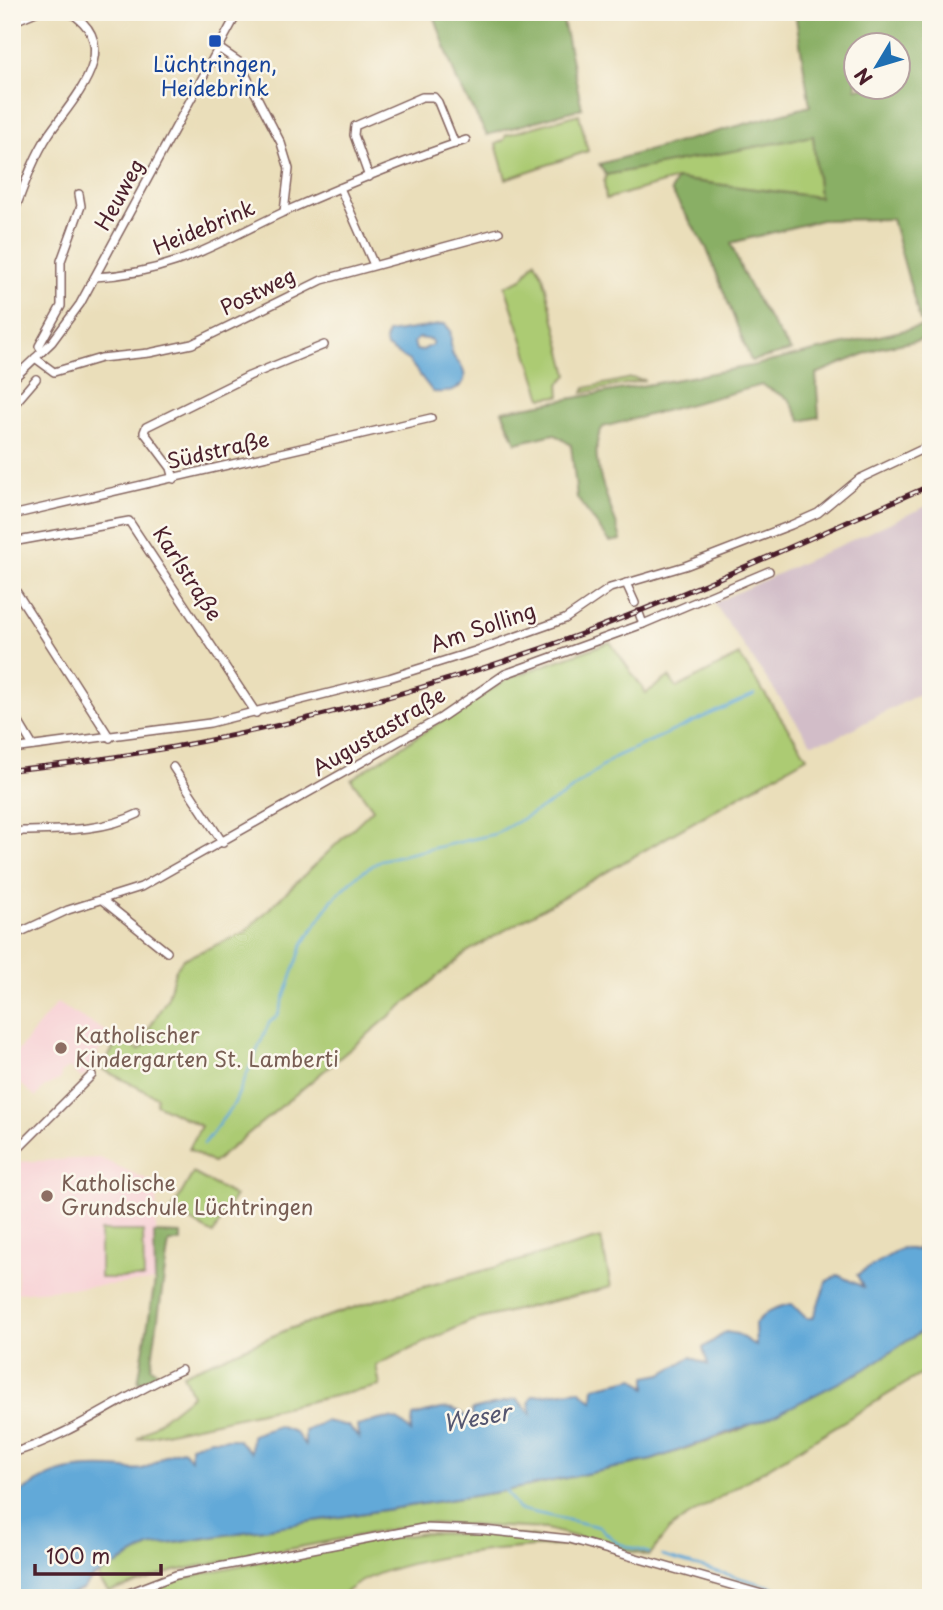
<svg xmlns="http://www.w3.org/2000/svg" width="943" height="1610" font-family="'Playpen Sans',sans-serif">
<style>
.built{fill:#f7cfd4}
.industrial{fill:#d2bdc8}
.green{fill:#accb73;stroke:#7b754f;stroke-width:2}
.forest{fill:#89af65;stroke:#6a6748;stroke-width:2;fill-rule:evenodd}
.water{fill:#62a9d8;stroke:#566482;stroke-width:2;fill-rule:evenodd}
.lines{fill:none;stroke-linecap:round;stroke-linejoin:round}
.stream{stroke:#62a9d8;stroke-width:2.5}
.minor-casing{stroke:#82625d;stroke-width:10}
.minor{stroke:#fff;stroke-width:7}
.rail-casing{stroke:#4a1f2b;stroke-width:5}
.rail{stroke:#fbf7ec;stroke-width:2.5;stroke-dasharray:8;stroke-linecap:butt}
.transit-dot{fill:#1a4fb4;stroke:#fbf7ec;stroke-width:2.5}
.education-dot{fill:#8d6e63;stroke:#fbf7ec;stroke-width:2.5}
.labels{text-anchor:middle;stroke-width:5;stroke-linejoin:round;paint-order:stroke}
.transit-label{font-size:21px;fill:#164399;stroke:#fbf7ec}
.street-label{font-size:21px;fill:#4a1f2b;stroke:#fbf7ec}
.education-label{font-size:21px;fill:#785e54;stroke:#fbf7ec;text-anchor:start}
.water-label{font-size:23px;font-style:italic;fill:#545670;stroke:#fbf7ec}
</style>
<rect width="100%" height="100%" fill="#fbf7ec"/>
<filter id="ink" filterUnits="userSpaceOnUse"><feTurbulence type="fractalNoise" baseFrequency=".0143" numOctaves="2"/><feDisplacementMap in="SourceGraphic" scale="14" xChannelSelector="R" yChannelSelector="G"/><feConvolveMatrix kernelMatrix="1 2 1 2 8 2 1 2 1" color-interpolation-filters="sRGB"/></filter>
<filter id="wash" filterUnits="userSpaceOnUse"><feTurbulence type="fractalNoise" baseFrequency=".00686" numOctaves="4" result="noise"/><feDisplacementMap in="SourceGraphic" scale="28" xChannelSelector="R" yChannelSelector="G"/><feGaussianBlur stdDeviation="1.57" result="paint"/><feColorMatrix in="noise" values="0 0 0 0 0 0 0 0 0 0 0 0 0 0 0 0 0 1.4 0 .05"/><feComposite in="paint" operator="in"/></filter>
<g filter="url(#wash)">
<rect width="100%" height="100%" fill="#eadeba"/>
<g class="built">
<polygon points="57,1003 109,1033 85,1076 81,1078 69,1068 61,1073 61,1079 44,1087 36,1097 12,1077 12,1058"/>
<polygon points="100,1158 157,1184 155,1281 17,1293 18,1235 12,1233 12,1162"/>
</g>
<polygon class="industrial" points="931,504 931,688 835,738 811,743 714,603"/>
<g class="green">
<polygon points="579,114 588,151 506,179 496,144 504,140 506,135"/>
<polygon points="813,135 819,197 677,179 606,199 604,182 606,175"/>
<polygon points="535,261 543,276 568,375 559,384 560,396 542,398 505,286 522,279"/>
<polygon points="631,378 645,380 583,393 585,388"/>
<polygon points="610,642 646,693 669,677 677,688 739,655 807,757 467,952 213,1163 189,1149 201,1126 156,1104 157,1097 102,1069 119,1037 139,1050 146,1044 141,1042 168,997 175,971 183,959 244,933 373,809 351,779 509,678"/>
<polygon points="193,1173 235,1196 213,1234 172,1210"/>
<polygon points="100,1231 143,1231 144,1278 100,1278"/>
<polygon points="601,1238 611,1287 471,1321 376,1365 380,1386 137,1439 192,1395 183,1374 289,1329 377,1300"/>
<polygon points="931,1325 931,1368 681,1521 669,1530 649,1556 546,1529 424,1523 175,1571 109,1592 99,1580 100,1573 149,1547 505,1491 652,1460 737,1431 864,1370"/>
<path d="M425,1533l105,3 44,9c-55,2 -198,10 -234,53h-34l-3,-4 -16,4h-152c19,-23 247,-59 290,-65z"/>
</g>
<g class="forest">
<polygon points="433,12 561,12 582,108 487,135 457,81"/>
<path d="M795,12h136v206l-7,1c2,33 7,66 7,100l-11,2 -28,-102 -71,1 -90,23c13,40 36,74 60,108l-40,10 -45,-114 -35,-56 5,-12 143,18 -6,-61 -207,39 -7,-11 211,-58zM856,46h42v42h-42z"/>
<path d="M931,324v14l-52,10 -63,26 3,43 -18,4 -12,-22 -27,-14 -159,42c-20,29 11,81 18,113l-11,2 -33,-44 -6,-53 -17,-11 -38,9 -14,-32 249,-45z"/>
<polygon points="154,1233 181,1234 181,1242 169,1242 151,1367 159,1374 138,1383 155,1281"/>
</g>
<g class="water">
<path d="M445,324l5,6c2,8 0,16 2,23 1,5 7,9 9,13 13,21 -13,28 -28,26l-24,-31 -22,-14 -2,-7 3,-7zM419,338l13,2v5l-11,6 -5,-1 -2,-8z"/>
<path d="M931,1229v96l-67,45 -93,47 -119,43 -147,31 -356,56 -57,31 -9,11 -20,9h-51v-99c36,-27 56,-33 100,-31 9,0 25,4 33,0 16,-7 16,-14 38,-18l8,9v-13l20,-7h26l14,13 1,-17 26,-9 17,6 10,13v-14l20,-10 23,5 11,12 -2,-12c25,-6 37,-16 54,6l2,-16c31,-7 37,-16 61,8l-2,-14 45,-11 14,15 -2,-12 4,-6 46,-6 14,11 1,-14 41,-9 11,10v-11l16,-3 29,-17 17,8 -5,-17 23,-16 11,2 19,12 -1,-22c11,-13 20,-17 37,-20l14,14h7l14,-37 11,-6 25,12 -6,-12 45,-27 16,2v-10z"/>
</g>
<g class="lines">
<g class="stream">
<polyline points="204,1144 234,1104 269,1023 278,1015 303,944 332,900 358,875 381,860 495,834 563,796 615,757 755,694"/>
<polyline points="505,1490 518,1509 600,1527 617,1543 649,1553"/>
<polyline points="662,1556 811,1598"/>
</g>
</g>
</g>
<g filter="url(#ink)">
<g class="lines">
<defs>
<g id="minor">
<polyline points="12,22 36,12"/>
<polyline points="220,49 239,62 281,143 289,169 284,212"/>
<polyline points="369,177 354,135 355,126 422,97 434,97 438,102 455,144"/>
<polyline points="340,188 374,265"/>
<path d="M12,218c11,-29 20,-58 37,-84 23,-34 78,-88 20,-122"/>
<path d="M95,277c81,-4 121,-34 191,-66 59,-26 119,-51 180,-71"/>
<polyline points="42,351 39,346 61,306 61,261 81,206 79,194"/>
<polyline points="35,358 54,372 101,358 149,353 192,344 322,280 499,232"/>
<polyline points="12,380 52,342 80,304 238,12"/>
<polyline points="12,407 36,379"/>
<polyline points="174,479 171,468 144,432 146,427 249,376 324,345"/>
<polyline points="12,515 431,418"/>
<polyline points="12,542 129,521 256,713"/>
<polyline points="626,583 635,603"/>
<polyline points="12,585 110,738"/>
<polyline points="639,613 643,624"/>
<polyline points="12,711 33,746"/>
<polyline points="12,749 210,723 389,678 475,651 565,619 610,588 685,566 791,525 818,513 859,479 931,445"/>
<polyline points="173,767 223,843"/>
<path d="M12,836l10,-5c40,-1 79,1 116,-17"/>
<polyline points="102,900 167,952"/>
<polyline points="12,936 68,910 141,887 442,717 505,674 643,624 769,571"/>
<polyline points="12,1155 92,1075"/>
<path d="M12,1453c61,-18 112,-58 169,-83"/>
<polyline points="116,1598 176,1575 423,1528 483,1530 570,1539 776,1598"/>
</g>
</defs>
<use href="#minor" class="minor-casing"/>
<use href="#minor" class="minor"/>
<defs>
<path id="rail" d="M12,770c195,-20 385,-68 569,-136 118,-45 234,-98 350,-149"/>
</defs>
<use href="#rail" class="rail-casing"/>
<use href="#rail" class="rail"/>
</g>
</g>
<rect class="transit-dot" x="208" y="34" width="14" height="14" rx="3.5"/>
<g class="education-dot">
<circle cx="61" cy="1048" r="7"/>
<circle cx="47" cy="1196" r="7"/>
</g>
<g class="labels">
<g class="transit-label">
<text x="215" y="72">Lüchtringen,<tspan x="215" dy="24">Heidebrink</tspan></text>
</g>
<g class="street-label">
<text transform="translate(120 195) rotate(-61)" y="7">Heuweg</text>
<text transform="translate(204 228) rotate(-23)" y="7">Heidebrink</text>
<text transform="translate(258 292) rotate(-26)" y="7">Postweg</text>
<text transform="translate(218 451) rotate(-13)" y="7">Südstraße</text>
<text transform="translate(187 574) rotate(57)" y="7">Karlstraße</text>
<text transform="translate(483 628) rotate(-19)" y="7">Am Solling</text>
<text transform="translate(379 732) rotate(-31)" y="7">Augustastraße</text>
</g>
<g class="education-label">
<text x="75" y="1043">Katholischer<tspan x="75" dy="24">Kindergarten St. Lamberti</tspan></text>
<text x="61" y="1191">Katholische<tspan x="61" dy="24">Grundschule Lüchtringen</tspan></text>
</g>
<g class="water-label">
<text transform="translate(477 1418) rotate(-10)" y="8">Weser</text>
</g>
</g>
<rect width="943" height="1610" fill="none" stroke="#fbf7ec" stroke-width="42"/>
<g transform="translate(877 66) rotate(232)"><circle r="33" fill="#fbf7ec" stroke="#b4a19f" stroke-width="2"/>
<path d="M0-5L12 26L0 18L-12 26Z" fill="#1f6fb2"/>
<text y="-10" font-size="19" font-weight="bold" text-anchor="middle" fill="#4a1f2b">N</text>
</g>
<path d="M35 1564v10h126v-10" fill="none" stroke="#4a1f2b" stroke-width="3.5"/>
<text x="46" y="1564" font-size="21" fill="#4a1f2b" stroke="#fbf7ec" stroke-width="5" paint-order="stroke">100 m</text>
</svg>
